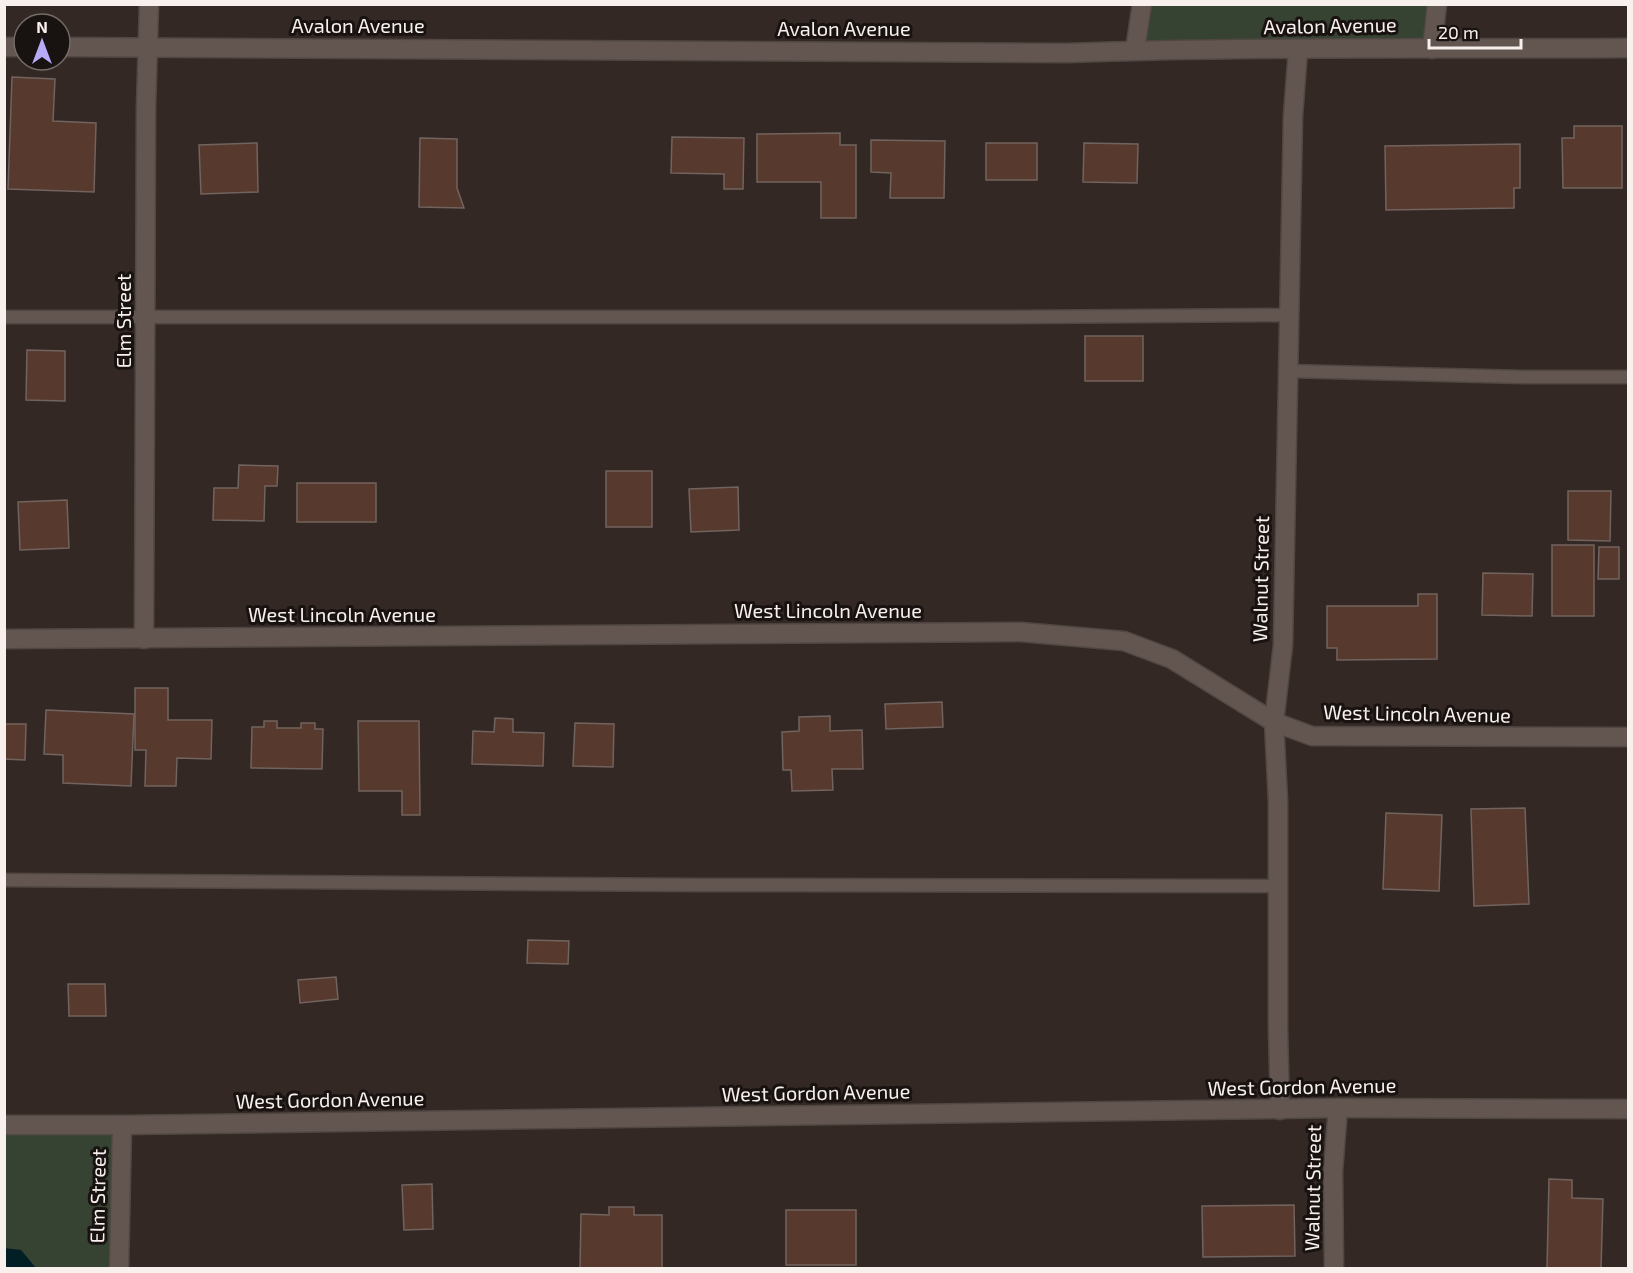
<svg xmlns="http://www.w3.org/2000/svg" width="1633" height="1273" font-family="'Exo 2',sans-serif">
<style>
.green{fill:#364232}
.water{fill:#011f25}
.building{fill:#57392e;stroke:#71635e;stroke-width:1.5}
.lines{fill:none;stroke-linecap:round;stroke-linejoin:round}
.lane-casing{stroke:#504743;stroke-width:15}
.street-casing{stroke:#504743;stroke-width:21}
.secondary-casing{stroke:#504743;stroke-width:21}
.lane{stroke:#635651;stroke-width:12}
.street{stroke:#635651;stroke-width:18}
.secondary{stroke:#635651;stroke-width:18}
.labels{text-anchor:middle;stroke-width:6;stroke-linejoin:round;paint-order:stroke}
.street-label{font-size:20px;fill:#f8f0ed;stroke:#181210}
</style>
<rect width="100%" height="100%" fill="#342824"/>
<g class="green">
<polygon points="1146,5 1432,5 1428,44 1142,45"/>
<polygon points="114,1132 112,1268 5,1268 4,1133"/>
</g>
<polygon class="water" points="4,1248 21,1250 36,1268 5,1268"/>
<g class="building">
<polygon points="12,77 55,79 53,121 96,123 94,192 8,189"/>
<polygon points="1574,126 1622,126 1622,188 1563,188 1562,138 1574,138"/>
<polygon points="840,133 840,145 856,145 856,218 821,218 821,182 757,182 757,134"/>
<polygon points="672,137 744,138 743,189 724,189 724,174 671,173"/>
<polygon points="420,138 457,139 457,188 464,208 419,207"/>
<polygon points="871,140 945,141 944,198 890,198 891,173 871,172"/>
<polygon points="257,143 258,192 201,194 199,145"/>
<rect x="986" y="143" width="51" height="37"/>
<polygon points="1084,143 1138,144 1137,183 1083,182"/>
<polygon points="1520,144 1520,188 1514,188 1514,208 1386,210 1385,146"/>
<rect x="1085" y="336" width="58" height="45"/>
<polygon points="27,350 65,351 65,401 26,400"/>
<polygon points="239,465 278,466 277,486 265,486 264,521 213,520 214,488 238,488"/>
<rect x="606" y="471" width="46" height="56"/>
<rect x="297" y="483" width="79" height="39"/>
<polygon points="738,487 739,530 691,532 689,489"/>
<polygon points="1568,491 1611,491 1610,541 1568,540"/>
<polygon points="67,500 69,548 20,550 18,502"/>
<rect x="1552" y="545" width="42" height="71"/>
<polygon points="1599,547 1619,547 1619,579 1598,579"/>
<polygon points="1483,573 1533,574 1532,616 1482,615"/>
<polygon points="1418,594 1437,594 1437,659 1337,660 1337,648 1327,648 1327,606 1418,606"/>
<polygon points="135,688 168,688 168,720 212,720 211,759 177,758 176,786 145,786 146,750 135,750"/>
<polygon points="942,702 943,727 886,729 885,704"/>
<polygon points="46,710 134,714 131,786 63,783 63,755 44,754"/>
<polygon points="830,716 830,731 862,730 863,769 832,769 833,790 792,791 791,770 783,770 782,732 799,731 799,717"/>
<polygon points="495,718 513,719 513,732 544,733 543,766 472,764 473,731 494,732"/>
<polygon points="264,721 277,721 277,728 301,728 301,723 315,723 315,729 323,729 322,769 251,768 252,727 264,727"/>
<polygon points="358,721 419,721 420,815 402,815 402,791 359,791"/>
<polygon points="575,723 614,724 613,767 573,766"/>
<polygon points="4,724 26,724 25,760 4,759"/>
<polygon points="1525,808 1529,904 1474,906 1471,809"/>
<polygon points="1386,813 1442,815 1439,891 1383,889"/>
<polygon points="528,940 569,941 568,964 527,963"/>
<polygon points="336,977 338,999 300,1003 298,980"/>
<polygon points="68,984 105,984 106,1016 69,1016"/>
<polygon points="1549,1179 1572,1180 1572,1198 1603,1199 1601,1268 1547,1268"/>
<polygon points="432,1184 433,1229 404,1230 402,1185"/>
<polygon points="1294,1205 1295,1256 1203,1257 1202,1206"/>
<polygon points="609,1207 634,1207 634,1215 662,1215 662,1268 580,1268 581,1214 609,1215"/>
<rect x="786" y="1210" width="70" height="55"/>
</g>
<g class="lines">
<defs>
<g id="lane">
<polyline points="4,317 1000,317 1289,315"/>
<polyline points="1288,371 1523,377 1628,377"/>
<polyline points="4,880 699,885 1278,886"/>
</g>
<g id="street">
<polyline points="4,47 24,47"/>
<path d="M60,47l1007,6c187,-7 374,-4 561,-5"/>
<polyline points="1432,49 1437,4"/>
<polyline points="1135,50 1142,4"/>
<polyline points="4,639 1021,632 1124,641 1172,659 1274,722 1312,736 1628,737"/>
<polyline points="144,639 146,108 149,4"/>
<polyline points="1280,1110 1278,1028 1278,801 1274,722 1283,645 1293,116 1298,50"/>
<polyline points="119,1268 122,1125"/>
<polyline points="1334,1268 1333,1171 1338,1108"/>
</g>
<polyline id="secondary" points="4,1125 122,1125 1338,1108 1628,1109"/>
</defs>
<use href="#lane" class="lane-casing"/>
<use href="#street" class="street-casing"/>
<use href="#secondary" class="secondary-casing"/>
<use href="#lane" class="lane"/>
<use href="#street" class="street"/>
<use href="#secondary" class="secondary"/>
</g>
<g class="labels">
<g class="street-label">
<text x="358" y="33">Avalon Avenue</text>
<text transform="translate(1330 26) rotate(-1)" y="7">Avalon Avenue</text>
<text x="844" y="36">Avalon Avenue</text>
<text transform="translate(124 321) rotate(-90)" y="7">Elm Street</text>
<text transform="translate(1261 579) rotate(-89)" y="7">Walnut Street</text>
<text x="828" y="618">West Lincoln Avenue</text>
<text x="342" y="622">West Lincoln Avenue</text>
<text transform="translate(1417 714) rotate(1)" y="7">West Lincoln Avenue</text>
<text transform="translate(1302 1087) rotate(-1)" y="7">West Gordon Avenue</text>
<text transform="translate(816 1093) rotate(-1)" y="7">West Gordon Avenue</text>
<text transform="translate(330 1100) rotate(-1)" y="7">West Gordon Avenue</text>
<text transform="translate(1313 1188) rotate(-89)" y="7">Walnut Street</text>
<text transform="translate(98 1196) rotate(-89)" y="7">Elm Street</text>
</g>
</g>
<rect width="1633" height="1273" fill="none" stroke="#f8f0ed" stroke-width="12"/>
<g transform="translate(42 42)"><circle r="28" fill="#181210" stroke="#726b68" stroke-width="1.5"/>
<path d="M0-4.5L10 22L0 15L-10 22Z" fill="#b7abf8"/>
<text y="-9" font-size="16" font-weight="bold" text-anchor="middle" fill="#f8f0ed">N</text>
</g>
<path d="M1429 39v9h92v-9" fill="none" stroke="#f8f0ed" stroke-width="3"/>
<text x="1438" y="39" font-size="18" fill="#f8f0ed" stroke="#181210" stroke-width="4.5" paint-order="stroke">20 m</text>
</svg>
